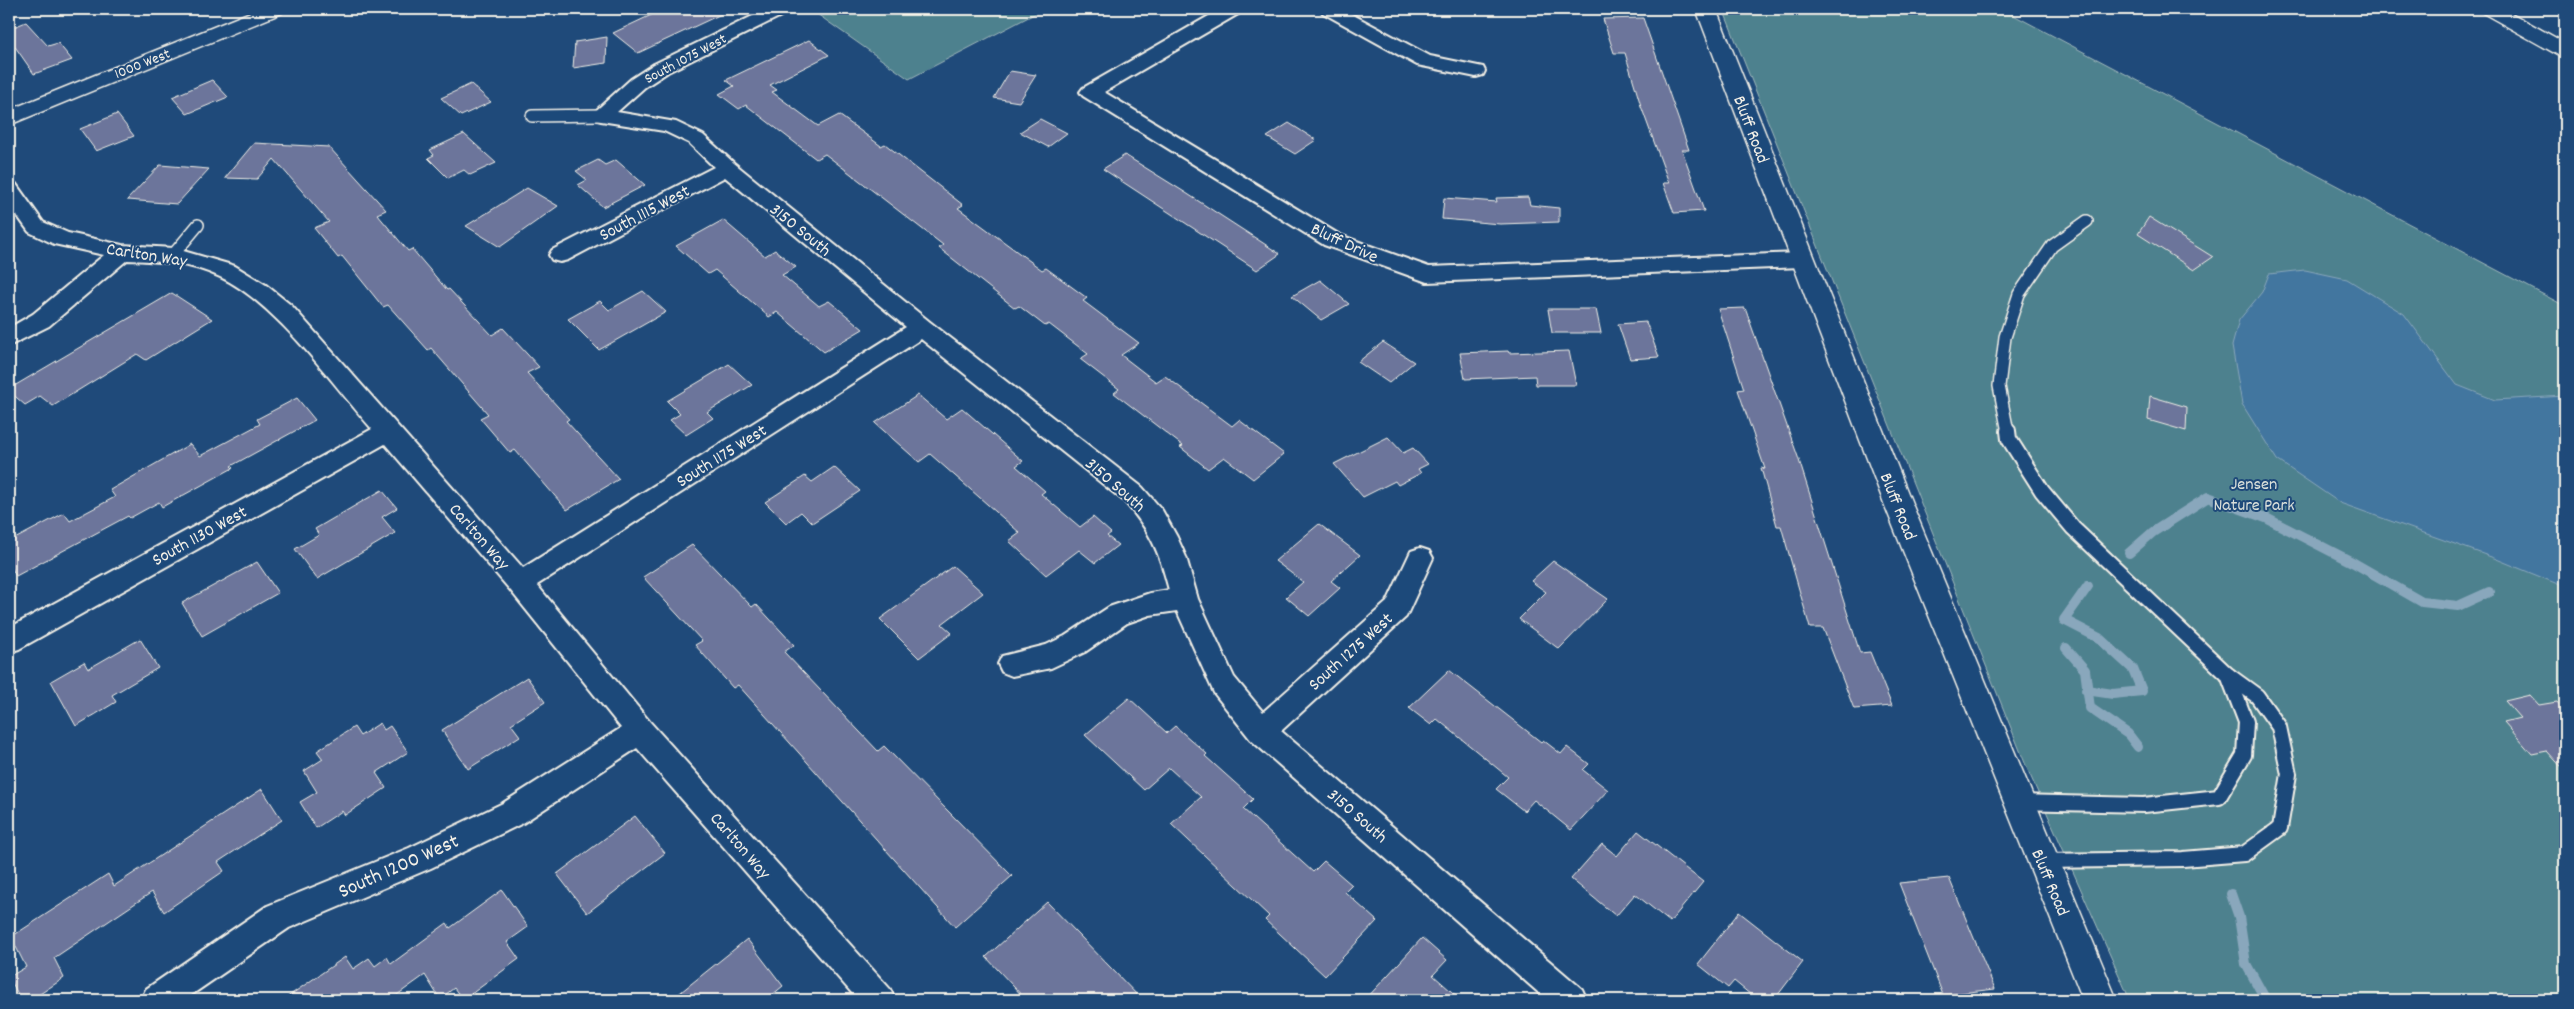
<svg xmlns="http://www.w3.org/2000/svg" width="2574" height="1009" font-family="Dekko,sans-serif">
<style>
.green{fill:#4e818e;stroke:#a1b9bb}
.water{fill:#42769f;stroke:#89a7bc}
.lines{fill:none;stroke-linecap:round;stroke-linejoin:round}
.stream{stroke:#89a7bc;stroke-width:10}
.building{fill:#6c759b;stroke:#f4f1e8}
.lane-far1-casing{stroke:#f4f1e8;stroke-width:14}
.lane-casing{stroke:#f4f1e8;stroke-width:18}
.street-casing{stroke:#f4f1e8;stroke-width:4}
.secondary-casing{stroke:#f4f1e8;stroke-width:3}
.highway-casing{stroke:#f4f1e8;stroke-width:3}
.lane-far1{stroke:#1f4a7a;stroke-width:11}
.lane{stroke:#1f4a7a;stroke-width:14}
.street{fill:#1f4a7a;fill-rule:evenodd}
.secondary{fill:#1f4a7a;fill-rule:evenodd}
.highway{fill:#1f4a7a;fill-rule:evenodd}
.labels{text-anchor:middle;stroke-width:4;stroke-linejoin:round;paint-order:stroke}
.far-street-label{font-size:15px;fill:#f4f1e8;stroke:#1f4a7a}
.street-label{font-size:18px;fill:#f4f1e8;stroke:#1f4a7a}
.park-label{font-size:18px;fill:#dbe0da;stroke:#1f4a7a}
.near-street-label{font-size:21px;fill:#f4f1e8;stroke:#1f4a7a}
</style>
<rect width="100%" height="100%" fill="#1f4a7a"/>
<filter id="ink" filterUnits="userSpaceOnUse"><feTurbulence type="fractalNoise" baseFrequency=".02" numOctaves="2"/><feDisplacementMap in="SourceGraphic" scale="10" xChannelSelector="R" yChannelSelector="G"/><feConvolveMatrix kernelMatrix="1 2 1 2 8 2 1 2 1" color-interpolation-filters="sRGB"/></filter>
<g filter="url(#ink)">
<g class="green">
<polygon points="810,9 1044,9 909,79"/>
<polygon points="1723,9 2002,9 2565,306 2565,1000 2130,1000 2027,768"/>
</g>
<polygon class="water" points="2305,270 2347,279 2404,314 2457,385 2495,400 2565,396 2565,587 2494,558 2340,503 2277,460 2242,404 2232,346 2239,320 2262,292 2269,274"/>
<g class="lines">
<g class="stream">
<polyline points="2129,553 2153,532 2208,497 2266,518 2354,563 2422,602 2458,606 2489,592"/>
<polyline points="2066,648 2085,670 2090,708 2128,734 2138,747"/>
<polyline points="2086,690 2113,694 2142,691 2133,669 2099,638 2064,620 2088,586"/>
<polyline points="2231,894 2239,917 2246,964 2266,1000"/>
</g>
</g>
<g class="building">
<polygon points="664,9 732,9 638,53 613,33"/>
<polygon points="1643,18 1689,150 1682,150 1704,211 1674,213 1663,183 1669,183 1641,106 1625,53 1614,53 1603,19"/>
<polygon points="26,22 48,46 58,43 72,60 34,74 9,38 9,29"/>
<polygon points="607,37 606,63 573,68 575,42"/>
<polygon points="809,40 829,55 770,85 777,90 772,92 818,126 839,115 881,146 885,144 963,205 958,208 1042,270 1046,268 1087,298 1083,301 1139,343 1121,355 1156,382 1165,376 1232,426 1239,420 1284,454 1253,479 1224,457 1208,469 1180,447 1183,446 1114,393 1119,389 1080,359 1088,354 1049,324 1045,326 1019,306 1015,308 939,248 943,245 825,154 816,159 746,105 739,109 719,94 734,86 726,80"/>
<polygon points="1010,71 1036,75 1019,102 994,98"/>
<polygon points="212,80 228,97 187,114 172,97"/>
<polygon points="471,84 491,102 461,116 441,98"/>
<polygon points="117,114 134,136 96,151 80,129"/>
<polygon points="1040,119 1067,133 1048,147 1020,132"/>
<polygon points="1289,123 1316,140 1295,154 1267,137"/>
<polygon points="464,134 496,163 470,175 464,170 448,178 428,158 434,155 430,150"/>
<polygon points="254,143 329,147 386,210 377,214 408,251 412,249 447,290 449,289 492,335 503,328 539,367 527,373 569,419 566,421 619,479 567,510 515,450 510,453 480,418 488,414 431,348 428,350 388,305 383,307 342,256 338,258 314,228 329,222 274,159 257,179 225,178"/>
<polygon points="1125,155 1186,193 1280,254 1257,270 1103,169"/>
<polygon points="598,160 605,165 616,160 645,185 603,207 578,185 587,180 576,171"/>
<polygon points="160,165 209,169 177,204 127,200"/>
<polygon points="527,188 558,206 500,247 466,226"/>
<polygon points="1528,197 1530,205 1559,208 1559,222 1500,224 1442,219 1444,198 1497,202 1496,198"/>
<polygon points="2149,217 2213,257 2194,270 2138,234"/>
<polygon points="723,220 765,256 775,250 796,267 782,275 819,306 829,301 863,329 824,352 777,312 769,317 715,270 708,274 676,246"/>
<polygon points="1320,280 1349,304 1321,320 1292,296"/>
<polygon points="643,291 666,312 599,350 568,319 600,301 609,310"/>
<polygon points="172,293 212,319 146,360 137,354 53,406 40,396 25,405 9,391 9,389"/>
<polygon points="1745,308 1798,457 1860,653 1870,652 1892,706 1854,709 1823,628 1810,628 1781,526 1777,526 1761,468 1765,469 1738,390 1744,389 1718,309"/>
<polygon points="1548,309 1596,309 1601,333 1552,333"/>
<polygon points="1646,322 1659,357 1630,359 1618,324"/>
<polygon points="1383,342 1414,362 1389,383 1358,362"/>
<polygon points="1508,351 1509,353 1569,351 1576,385 1536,385 1535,376 1465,379 1460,353"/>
<polygon points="729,364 752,385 707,412 713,418 686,435 670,420 680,414 667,401"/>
<polygon points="918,395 946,419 962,408 1023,461 1016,466 1045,491 1041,494 1080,527 1093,517 1111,533 1107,536 1118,545 1095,563 1079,550 1046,575 1009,541 1020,533 930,454 919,462 875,423"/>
<polygon points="2150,396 2187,407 2186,431 2148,420"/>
<polygon points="297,398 315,420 231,466 233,468 162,507 159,502 130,518 128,516 16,576 9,563 9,542 64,513 70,521 115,497 110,490 190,444 200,456 260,424 257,419"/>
<polygon points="1388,437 1403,453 1413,448 1428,464 1418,469 1421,473 1398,485 1395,481 1363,497 1334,464"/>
<polygon points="834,467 860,491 812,523 801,512 786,523 765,502 805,476 812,482"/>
<polygon points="382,490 397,508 382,517 395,533 317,579 295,549 319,535 315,529"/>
<polygon points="1319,524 1360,555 1331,581 1340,588 1309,616 1286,597 1303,582 1275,561"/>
<polygon points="692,545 752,607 756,604 794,645 784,652 878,751 884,746 1012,876 955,927 738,685 733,688 695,645 702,641 643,577"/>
<polygon points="1553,561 1608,599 1559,649 1519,619 1546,592 1531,581"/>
<polygon points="257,562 278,593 202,636 182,603"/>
<polygon points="953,566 983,593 942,624 952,633 919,658 880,619"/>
<polygon points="140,639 158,668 112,695 116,702 76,726 51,681 84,662 88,669"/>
<polygon points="1449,670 1541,742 1543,740 1561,754 1567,747 1589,764 1583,770 1608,790 1571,830 1534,800 1524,811 1496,789 1508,777 1437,719 1431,725 1409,708"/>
<polygon points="527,677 545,702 511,724 520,736 468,769 442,730"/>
<polygon points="2530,695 2539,705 2557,702 2565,711 2565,771 2547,751 2532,754 2504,722 2520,718 2505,701"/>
<polygon points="1129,698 1167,733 1175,726 1207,754 1205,756 1253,799 1243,809 1313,872 1324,861 1352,885 1345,892 1377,921 1325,976 1265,920 1269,916 1171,824 1201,797 1169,768 1144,790 1085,735"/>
<polygon points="380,723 384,730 390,726 408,752 376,773 386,788 345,815 342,811 316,828 300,802 317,792 304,771 323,759 317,751 354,727 360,736"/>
<polygon points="262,789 282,820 218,862 224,871 164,912 152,892 54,958 64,978 31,1000 21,1000 9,977 26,967 11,937 108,874 114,886"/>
<polygon points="635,816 665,853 587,913 557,874"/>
<polygon points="1638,831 1703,882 1670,922 1635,894 1616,916 1571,879 1602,844 1617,856"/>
<polygon points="1949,878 1995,989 1943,995 1899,883"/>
<polygon points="502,890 528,927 507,942 519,959 463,1000 454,988 440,999 425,975 390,1000 283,1000 345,957 353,969 369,958 375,966 387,957 391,964 447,923 450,928"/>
<polygon points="1047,902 1142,1000 1026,1000 986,957"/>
<polygon points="1739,912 1803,962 1774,1000 1757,1000 1734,981 1728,988 1698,964"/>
<polygon points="1422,938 1447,960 1433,975 1461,1000 1365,1000"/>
<polygon points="747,939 783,986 766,1000 671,1000"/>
</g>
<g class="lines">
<defs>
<g id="lane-far1">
<polyline points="532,116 601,115"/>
<polyline points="173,255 198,225"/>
<polyline points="2008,432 1999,386 2005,337 2019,294 2052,246 2087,221"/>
</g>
<g id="lane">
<polyline points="2008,431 2009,439 2042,491 2073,528 2228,675 2257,696 2279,727 2289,774 2280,828 2244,854 2183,859 2043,861"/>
<polyline points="2020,802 2144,805 2219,797 2244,755 2246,722 2228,675"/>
</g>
<g id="street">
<path d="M767,9h15l2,3 -3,4 -113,56 -23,15 -28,25 59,10 27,13 31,28 196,159 212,165 20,23 15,27 9,20 12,42 36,78 29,35 124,-110 24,-51 9,-3 9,3 4,7 -27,59 -125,114 301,258 5,11h-40l-296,-260 -37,-47 -37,-82 -27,4 -23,8 -42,29 -34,16 -39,8 -10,-4 -4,-8 4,-8 44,-11 19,-9 44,-29 41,-14 19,-3c-10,-39 -18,-58 -45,-89l-203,-162 -384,246 113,137 240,267 5,11h-37l-221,-252 -114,75 -92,45 -142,60 -105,72h-43l5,-11 121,-83 142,-58 94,-45 118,-75 -110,-137 -126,-147 -366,205 -10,3v-24l363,-199c-41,-47 -96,-126 -152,-152 -29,-14 -62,-16 -93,-17l-78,66 -40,20v-18l24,-14 71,-59 -50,-11 -25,-12 -20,-28v-22l7,2 27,38 25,11 54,12 51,3 62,18 31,19 26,21 231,262 383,-241 -181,-150 -157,83 -8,2 -8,-2 -3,-5 3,-5 162,-83 -25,-24 -25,-12 -63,-10 -7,-2 -3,-4 40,-36 23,-15z"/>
<polygon points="1221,9 1243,9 1240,13 1104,92 1340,235 1429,267 1801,253 1809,255 1812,260 1809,265 1801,267 1427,282 1324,245 1083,96 1080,92 1083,88"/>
<polygon points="1320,9 1342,9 1430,56 1483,67 1485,71 1483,75 1476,77 1417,65 1323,13"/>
</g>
<g id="secondary">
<polygon points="258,9 285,9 282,13 9,125 9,110"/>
<polygon points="1696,9 1716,9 1913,506 2117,1000 2083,1000 1885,506"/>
</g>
<polygon id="highway" points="2480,9 2504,9 2565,43 2565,57 2558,55 2483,13"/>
</defs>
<use href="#lane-far1" class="lane-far1-casing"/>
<use href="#lane" class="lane-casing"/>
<use href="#street" class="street-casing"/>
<use href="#secondary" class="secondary-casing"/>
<use href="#highway" class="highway-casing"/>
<use href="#lane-far1" class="lane-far1"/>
<use href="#lane" class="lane"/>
<use href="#street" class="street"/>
<use href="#secondary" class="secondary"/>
<use href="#highway" class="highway"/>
</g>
</g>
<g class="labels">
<g class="far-street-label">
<text transform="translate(685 58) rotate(-28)" y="5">South 1075 West</text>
<text transform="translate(142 63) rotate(-22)" y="5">1000 West</text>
</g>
<g class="street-label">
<text transform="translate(1752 129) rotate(69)" y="6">Bluff Road</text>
<text transform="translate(644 212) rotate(-28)" y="6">South 1115 West</text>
<text transform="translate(801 229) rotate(39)" y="6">3150 South</text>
<text transform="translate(1345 242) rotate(25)" y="6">Bluff Drive</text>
<text transform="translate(147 254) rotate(9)" y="6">Carlton Way</text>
<text transform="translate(721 455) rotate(-32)" y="6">South 1175 West</text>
<text transform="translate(1116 484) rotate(41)" y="6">3150 South</text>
<text transform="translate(1899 506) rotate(68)" y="6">Bluff Road</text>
<text transform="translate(199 535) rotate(-29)" y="6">South 1130 West</text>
<text transform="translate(480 536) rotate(49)" y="6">Carlton Way</text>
<text transform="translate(1350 651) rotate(-42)" y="6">South 1275 West</text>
<text transform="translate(1358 815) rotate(41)" y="6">3150 South</text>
<text transform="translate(741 845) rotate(49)" y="6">Carlton Way</text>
<text transform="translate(2051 882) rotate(67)" y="6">Bluff Road</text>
</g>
<g class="park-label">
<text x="2254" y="489">Jensen<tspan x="2254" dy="21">Nature Park</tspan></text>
</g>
<g class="near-street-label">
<text transform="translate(398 865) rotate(-24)" y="7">South 1200 West</text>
</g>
</g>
<rect width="2574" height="1009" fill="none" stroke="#1f4a7a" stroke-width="30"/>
<rect x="15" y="15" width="2544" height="979" fill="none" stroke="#f4f1e8" stroke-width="2" filter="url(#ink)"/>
</svg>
